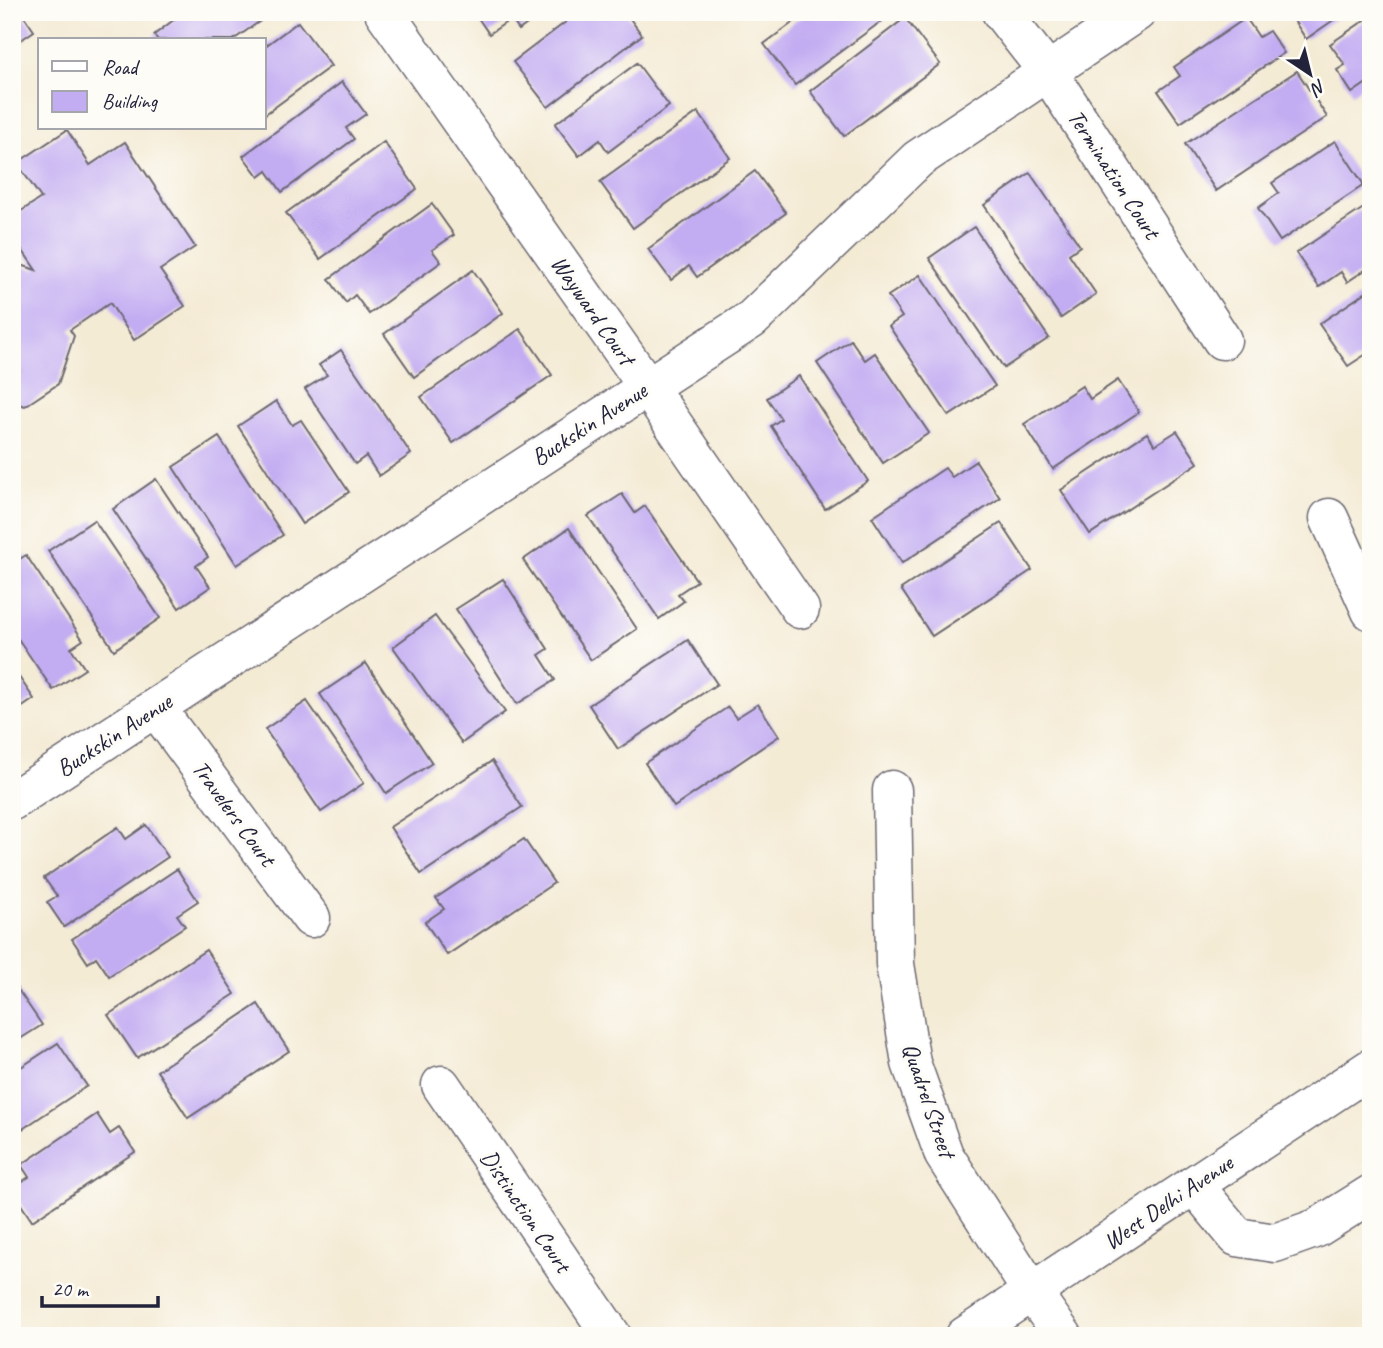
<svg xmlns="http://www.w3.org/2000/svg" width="1383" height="1348" font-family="Caveat,sans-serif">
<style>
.building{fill:#c2acf2}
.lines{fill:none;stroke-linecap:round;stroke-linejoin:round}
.minor-casing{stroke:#6c6871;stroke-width:41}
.minor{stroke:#fff;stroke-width:38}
.labels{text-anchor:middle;stroke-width:6;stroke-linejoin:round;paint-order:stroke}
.street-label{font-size:24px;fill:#22223b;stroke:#fdfcf7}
</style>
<rect width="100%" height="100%" fill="#fdfcf7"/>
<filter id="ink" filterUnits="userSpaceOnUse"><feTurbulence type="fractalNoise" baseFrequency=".0143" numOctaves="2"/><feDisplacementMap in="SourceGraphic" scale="14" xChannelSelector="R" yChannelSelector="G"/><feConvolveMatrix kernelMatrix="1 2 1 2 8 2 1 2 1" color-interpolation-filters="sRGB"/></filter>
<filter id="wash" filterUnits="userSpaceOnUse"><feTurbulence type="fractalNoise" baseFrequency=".00686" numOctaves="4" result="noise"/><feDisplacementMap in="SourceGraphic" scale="28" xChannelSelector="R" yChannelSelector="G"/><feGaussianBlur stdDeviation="1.57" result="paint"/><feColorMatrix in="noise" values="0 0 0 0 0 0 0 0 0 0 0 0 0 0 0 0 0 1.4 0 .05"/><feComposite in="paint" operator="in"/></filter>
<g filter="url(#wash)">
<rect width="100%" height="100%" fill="#f4ebd5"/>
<g id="blocks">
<g class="building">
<polygon points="12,12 21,12 34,31 12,46"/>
<polygon points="184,12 263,12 266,17 233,40 158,40 154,35"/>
<polygon points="474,12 543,12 519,30 511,19 489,34"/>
<polygon points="579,12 625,12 642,35 548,107 513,62"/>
<polygon points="807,12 894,12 795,85 764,44"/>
<polygon points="1298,12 1345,12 1306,39 1291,16"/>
<polygon points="1371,16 1371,80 1352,93 1337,70 1345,65 1330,44"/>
<polygon points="905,18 940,64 844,136 810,91"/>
<polygon points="1246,18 1259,37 1269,31 1284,53 1180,123 1158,91 1180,76 1174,67"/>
<polygon points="298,22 331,66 264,115 264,47"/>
<polygon points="637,63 669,106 608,152 600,140 579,156 555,124"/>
<polygon points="1297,71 1327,117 1216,191 1185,144"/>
<polygon points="342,82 366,114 346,128 354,139 282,192 267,171 259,177 243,156"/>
<polygon points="698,112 730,158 633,228 600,182"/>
<polygon points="67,130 90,165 125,142 195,247 160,270 185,306 134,340 110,303 70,330 74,336 58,384 25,406 12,402 12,262 36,270 12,235 12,217 41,198 17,163"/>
<polygon points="1335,141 1364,185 1280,241 1258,208 1279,193 1272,183"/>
<polygon points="384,142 417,189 320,259 286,213"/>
<polygon points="755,171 786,213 697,277 689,266 671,280 648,249"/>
<polygon points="1030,173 1080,246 1069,254 1096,294 1061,318 984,205"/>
<polygon points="1371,203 1371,266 1347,282 1341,272 1319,287 1296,253"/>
<polygon points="432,204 454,235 432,250 441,262 369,314 355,295 346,303 329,279"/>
<polygon points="974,227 1049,338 1004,368 929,258"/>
<polygon points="473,270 503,313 414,377 384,334"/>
<polygon points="920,275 995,386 949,416 889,326 902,317 888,296"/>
<polygon points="1371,289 1371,351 1348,366 1319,324"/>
<polygon points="520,329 552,375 453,443 421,397"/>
<polygon points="851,340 865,360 875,353 929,433 883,463 817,363"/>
<polygon points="341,350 411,454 379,476 366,456 355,464 305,389 327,375 319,365"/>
<polygon points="799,376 868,481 825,509 771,426 781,419 767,398"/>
<polygon points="1118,380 1139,412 1053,469 1024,424 1082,386 1090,399"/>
<polygon points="276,401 292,425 301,420 349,492 302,524 238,426"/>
<polygon points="1177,431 1198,463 1090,534 1061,490 1147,433 1155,445"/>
<polygon points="219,437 283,535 237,565 173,467"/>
<polygon points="976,461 1000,498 902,563 872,517 945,468 952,477"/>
<polygon points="156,479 208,557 196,566 210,587 179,608 113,509"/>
<polygon points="622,494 635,513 645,506 697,581 678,594 684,601 659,619 588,516"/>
<polygon points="94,520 160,618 114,650 48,551"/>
<polygon points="1001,523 1032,570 932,636 901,589"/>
<polygon points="569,528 637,629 591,660 523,560"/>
<polygon points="26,555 83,640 71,648 85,669 53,690 12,630 12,564"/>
<polygon points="503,579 548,649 539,655 555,680 517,704 456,609"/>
<polygon points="435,616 505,712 462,743 393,647"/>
<polygon points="688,640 717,684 618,749 589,705"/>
<polygon points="366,663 432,763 386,793 320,694"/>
<polygon points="12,667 34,699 12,714"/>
<polygon points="307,701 364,783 321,812 265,729"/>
<polygon points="758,704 779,736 674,807 645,763 728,707 736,718"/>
<polygon points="492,761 522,807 421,874 390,827"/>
<polygon points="146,825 168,857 64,927 47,902 57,896 44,878 118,827 126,839"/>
<polygon points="524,839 554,883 447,955 425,922 444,909 436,898"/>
<polygon points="177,869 198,901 177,915 185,926 109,976 96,957 88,963 72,939"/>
<polygon points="206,950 235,994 137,1058 108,1015"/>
<polygon points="12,981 42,1025 12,1044"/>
<polygon points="258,1004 289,1051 188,1118 157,1071"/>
<polygon points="58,1043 87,1086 12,1136 12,1073"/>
<polygon points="97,1114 110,1134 119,1128 135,1152 32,1221 12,1191 12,1188 29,1177 21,1165"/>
</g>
</g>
</g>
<g filter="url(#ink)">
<use href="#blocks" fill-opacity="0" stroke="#6c6871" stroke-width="2"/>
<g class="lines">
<defs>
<g id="minor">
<polyline points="384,12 647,386 800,609"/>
<polyline points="1001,12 1048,72 1222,340"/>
<polyline points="1329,518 1371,611"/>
<polyline points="156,708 311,918"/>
<polyline points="892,790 895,964 911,1063 944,1155 1032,1292 1063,1336"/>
<polyline points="12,801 752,319 918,159 1137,12"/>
<polyline points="441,1085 612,1336"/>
<polyline points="1194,1185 1237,1237 1275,1243 1317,1228 1371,1194"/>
<polyline points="965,1336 1371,1068"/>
</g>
</defs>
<use href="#minor" class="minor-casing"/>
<use href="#minor" class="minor"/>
</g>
</g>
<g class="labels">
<g class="street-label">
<text transform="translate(1114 174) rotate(57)" y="8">Termination Court</text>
<text transform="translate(593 310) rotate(55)" y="8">Wayward Court</text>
<text transform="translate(589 424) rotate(-33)" y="8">Buckskin Avenue</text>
<text transform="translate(114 735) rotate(-33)" y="8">Buckskin Avenue</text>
<text transform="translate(234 813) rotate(54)" y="8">Travelers Court</text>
<text transform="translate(929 1100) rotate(71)" y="8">Quadrel Street</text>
<text transform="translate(1168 1202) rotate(-34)" y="8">West Delhi Avenue</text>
<text transform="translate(526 1211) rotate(56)" y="8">Distinction Court</text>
</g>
</g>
<rect width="1383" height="1348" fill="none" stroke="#fdfcf7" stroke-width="42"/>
<rect x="38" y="38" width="228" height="91" fill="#fdfcf7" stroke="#a5a5ac" stroke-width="2"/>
<rect x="52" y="61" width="35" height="10" fill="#ffffff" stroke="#a5a5ac" stroke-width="2"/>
<text x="102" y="74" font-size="21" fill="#22223b">Road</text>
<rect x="52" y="91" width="35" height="21" fill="#c2acf2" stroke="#a5a5ac" stroke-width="2"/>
<text x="102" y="108" font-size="21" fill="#22223b">Building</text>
<g transform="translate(1310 74) rotate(145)" stroke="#fdfcf7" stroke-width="5" paint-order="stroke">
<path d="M0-5L12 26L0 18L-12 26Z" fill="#22223b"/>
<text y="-10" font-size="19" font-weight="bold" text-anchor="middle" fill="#22223b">N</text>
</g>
<path d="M42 1296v10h116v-10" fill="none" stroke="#22223b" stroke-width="3.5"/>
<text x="52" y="1296" font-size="21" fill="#22223b" stroke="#fdfcf7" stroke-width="5" paint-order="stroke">20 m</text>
</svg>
